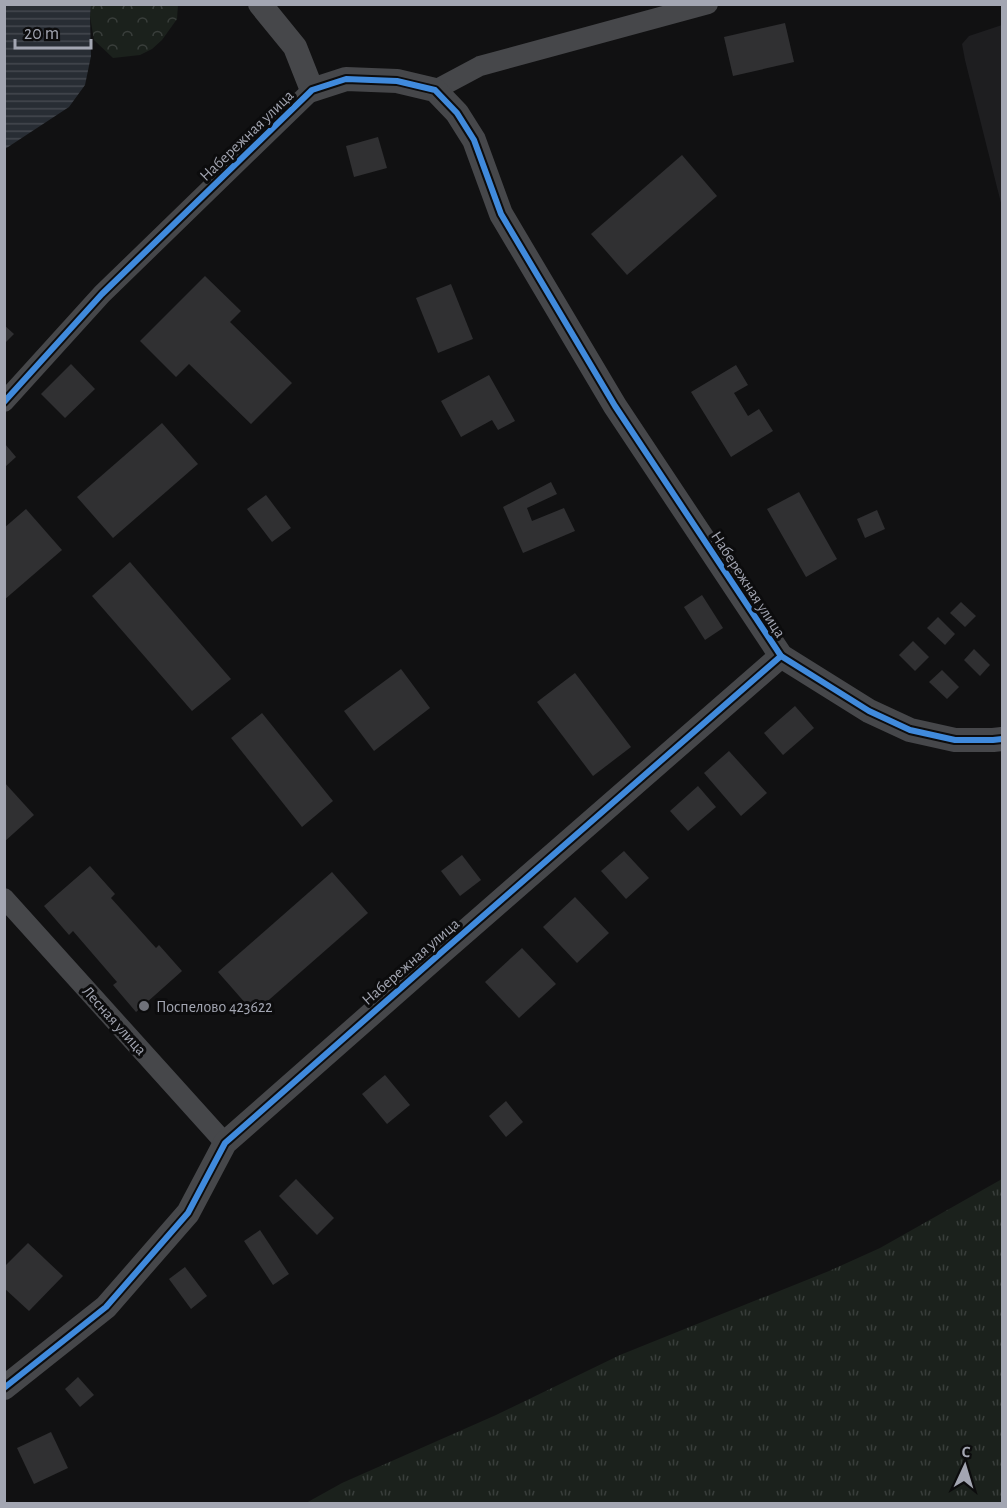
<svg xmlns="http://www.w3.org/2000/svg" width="1007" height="1508" font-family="'Alegreya Sans',sans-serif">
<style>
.built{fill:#1e1e20}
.grass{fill:url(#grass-tufts)}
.forest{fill:url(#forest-crowns)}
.water{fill:url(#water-rules)}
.building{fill:#303032}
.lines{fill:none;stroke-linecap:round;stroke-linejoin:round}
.minor{stroke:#46474a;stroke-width:20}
.tertiary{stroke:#46474a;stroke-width:24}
.cycleway-casing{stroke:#0c0c0d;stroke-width:10}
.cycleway{stroke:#408adc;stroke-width:6}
.poi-dot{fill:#70727a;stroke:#0c0c0d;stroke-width:2}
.labels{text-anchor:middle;stroke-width:6;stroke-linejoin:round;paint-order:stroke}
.street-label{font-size:16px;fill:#a3a6b2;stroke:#0c0c0d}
.poi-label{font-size:16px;fill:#a3a6b2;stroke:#0c0c0d;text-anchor:start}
</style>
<defs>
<pattern id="grass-tufts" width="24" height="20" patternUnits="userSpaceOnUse" patternTransform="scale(1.5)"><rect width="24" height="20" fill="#1b211c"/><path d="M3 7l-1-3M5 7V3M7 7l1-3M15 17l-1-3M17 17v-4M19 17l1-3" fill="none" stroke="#393e3b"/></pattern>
<pattern id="forest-crowns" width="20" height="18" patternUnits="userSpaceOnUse" patternTransform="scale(1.5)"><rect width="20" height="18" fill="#1b211c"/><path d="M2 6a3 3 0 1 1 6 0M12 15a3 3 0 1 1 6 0" fill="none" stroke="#393e3b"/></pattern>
<pattern id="water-rules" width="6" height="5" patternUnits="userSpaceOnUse" patternTransform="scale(1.5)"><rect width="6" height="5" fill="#282d34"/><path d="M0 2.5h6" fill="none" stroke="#44484f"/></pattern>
</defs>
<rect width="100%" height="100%" fill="#111112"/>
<polygon class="built" points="1002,25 1002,207 965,60 962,44 969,36"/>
<polygon class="grass" points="1002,1179 1002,1503 306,1503 342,1483 496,1415 620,1355 829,1271 880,1248"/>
<polygon class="forest" points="178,4 177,19 162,40 152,49 140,55 113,58 94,40 90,16 91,5"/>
<polygon class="water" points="5,4 91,5 90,16 91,56 85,85 69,107 5,149"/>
<g class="building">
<polygon points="785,23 794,62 733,76 724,37"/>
<polygon points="378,137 387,168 354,177 346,146"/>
<polygon points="682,155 717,196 627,275 591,234"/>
<polygon points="205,276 241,311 230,322 292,383 251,424 189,364 176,377 140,341"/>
<polygon points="451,284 473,339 438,353 416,298"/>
<polygon points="4,325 14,334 4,344"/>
<polygon points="71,364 95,389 65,418 41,394"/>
<polygon points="736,365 748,385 734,393 748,416 759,409 773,431 731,457 691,392"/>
<polygon points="489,375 515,421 498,430 492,420 461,437 441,401"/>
<polygon points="162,423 198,464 113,538 77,497"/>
<polygon points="5,444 16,457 5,467"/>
<polygon points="551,482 557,494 527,508 532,521 564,508 575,531 523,553 503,507"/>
<polygon points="799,492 837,559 806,577 767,509"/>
<polygon points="266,495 291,528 272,542 247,509"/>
<polygon points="26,509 62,550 4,600 4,528"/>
<polygon points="877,510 885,529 865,538 857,519"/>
<polygon points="130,562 231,679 192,711 92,596"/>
<polygon points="702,595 723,628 705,640 684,607"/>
<polygon points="961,602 976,616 965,627 950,613"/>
<polygon points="938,617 955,634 945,645 927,628"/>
<polygon points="913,641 929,657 915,671 899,655"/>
<polygon points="974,649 990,665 980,676 964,660"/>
<polygon points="401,669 430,708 374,751 344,711"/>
<polygon points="942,670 959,687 947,699 929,682"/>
<polygon points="575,673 631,747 593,776 537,702"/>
<polygon points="795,706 814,728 783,755 764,733"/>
<polygon points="262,713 333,801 302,827 231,738"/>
<polygon points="729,751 767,793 741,816 704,773"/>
<polygon points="4,782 34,815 4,842"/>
<polygon points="698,786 716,807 688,831 670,811"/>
<polygon points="624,851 649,878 626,899 601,871"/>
<polygon points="462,855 481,880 460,896 441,871"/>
<polygon points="90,866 115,894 111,898 156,948 159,945 182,971 136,1012 113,985 117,982 73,931 69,935 44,906"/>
<polygon points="332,872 368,913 254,1013 218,972"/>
<polygon points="575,897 609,933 577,963 543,927"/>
<polygon points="522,948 556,984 519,1018 485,982"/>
<polygon points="385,1075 410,1105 387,1124 362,1094"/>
<polygon points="506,1101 523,1122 506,1137 489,1116"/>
<polygon points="296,1179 334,1218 317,1235 279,1196"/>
<polygon points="260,1230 289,1274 273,1285 244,1241"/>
<polygon points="28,1243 63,1276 29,1311 4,1288 4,1267"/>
<polygon points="185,1267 207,1296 191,1309 169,1279"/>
<polygon points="78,1377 94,1395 80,1407 65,1389"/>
<polygon points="51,1432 68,1468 34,1484 17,1448"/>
</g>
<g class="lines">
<g class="minor">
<polyline points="435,90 480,66 708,4"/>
<polyline points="4,402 102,294 312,90"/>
<polyline points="4,898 225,1143"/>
</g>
<g class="tertiary">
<polyline points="260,4 295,47 312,90 346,79 397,81 435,90 457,113 474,140 501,214 615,406 781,656 869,711 910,730 955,740 993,740 1002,739"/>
<polyline points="4,1388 106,1307 188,1213 225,1143 443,951 781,656"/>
</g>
<defs>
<g id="cycleway">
<polyline points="4,402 102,294 312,90 346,79 397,81 435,90 457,113 474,140 501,214 615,406 781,656 869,711 910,730 955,740 993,740 1002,739"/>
<polyline points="4,1388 106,1307 188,1213 225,1143 443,951 781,656"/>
</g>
</defs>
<use href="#cycleway" class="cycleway-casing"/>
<use href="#cycleway" class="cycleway"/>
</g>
<circle class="poi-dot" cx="144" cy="1006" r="6"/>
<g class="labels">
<g class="street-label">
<text transform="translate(246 135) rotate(-44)" y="6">Набережная улица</text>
<text transform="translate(749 584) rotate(57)" y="6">Набережная улица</text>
<text transform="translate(410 961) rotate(-41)" y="6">Набережная улица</text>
<text transform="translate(115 1020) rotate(48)" y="6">Лесная улица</text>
</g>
<g class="poi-label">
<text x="156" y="1012">Поспелово 423622</text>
</g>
</g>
<rect width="1007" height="1508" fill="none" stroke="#a3a6b2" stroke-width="12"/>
<g transform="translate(965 1466) rotate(4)" stroke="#0c0c0d" stroke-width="4.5" paint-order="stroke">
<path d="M0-4.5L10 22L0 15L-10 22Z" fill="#a3a6b2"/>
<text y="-9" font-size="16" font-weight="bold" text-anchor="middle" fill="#a3a6b2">С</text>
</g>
<path d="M15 39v9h76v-9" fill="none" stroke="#a3a6b2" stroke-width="3"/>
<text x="24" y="39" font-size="18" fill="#a3a6b2" stroke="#0c0c0d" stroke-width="4.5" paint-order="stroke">20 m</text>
</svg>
